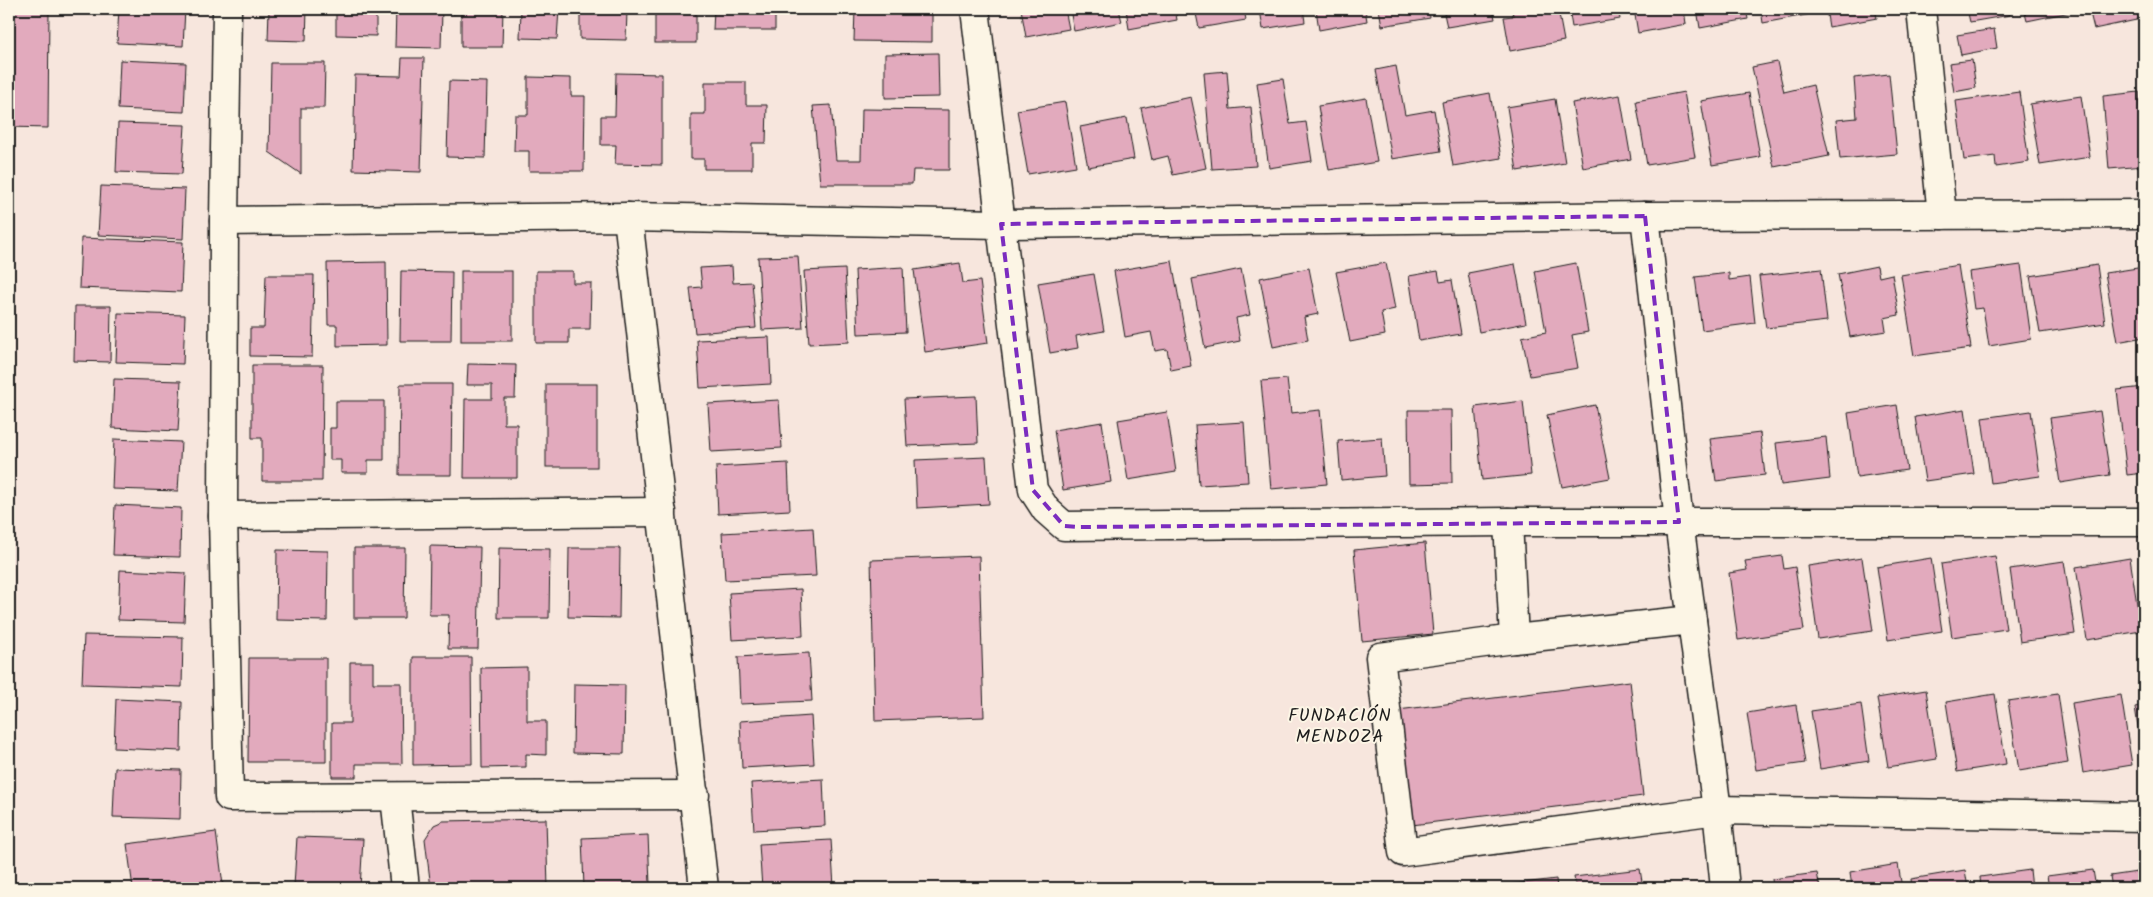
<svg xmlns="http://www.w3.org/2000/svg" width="2153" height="897" font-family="Kalam,sans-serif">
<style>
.building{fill:#e2aabd;stroke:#1c1c1c}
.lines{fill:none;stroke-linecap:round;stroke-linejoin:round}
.minor-casing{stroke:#1c1c1c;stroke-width:31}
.minor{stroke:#fcf5e5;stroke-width:28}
.marked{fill:none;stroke:#7b2cbf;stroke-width:4;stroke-dasharray:10 6;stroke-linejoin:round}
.labels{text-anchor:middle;stroke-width:4;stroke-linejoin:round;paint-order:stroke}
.quarter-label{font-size:18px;letter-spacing:1px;fill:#1c1c1c;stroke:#fcf5e5}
</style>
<rect width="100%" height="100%" fill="#f7e6dd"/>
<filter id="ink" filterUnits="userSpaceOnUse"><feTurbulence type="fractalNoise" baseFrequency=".02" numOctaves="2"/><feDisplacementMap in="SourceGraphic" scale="10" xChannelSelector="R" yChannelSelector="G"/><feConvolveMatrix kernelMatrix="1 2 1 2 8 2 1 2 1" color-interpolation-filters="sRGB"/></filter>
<g filter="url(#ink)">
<g class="building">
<polygon points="9,9 49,9 48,128 9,127"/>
<polygon points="119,9 185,9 183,46 117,43"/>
<polygon points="269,9 307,9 306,41 268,40"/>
<polygon points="336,9 376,9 376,36 336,35"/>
<polygon points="396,9 442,9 441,48 395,47"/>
<polygon points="453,9 503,9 502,47 461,47 461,13 453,14"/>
<polygon points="521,9 559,9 557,39 520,38"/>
<polygon points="580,9 638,9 638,12 627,11 626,40 580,39"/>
<rect x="655" y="9" width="41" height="34"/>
<polygon points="714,9 775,9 775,30 713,30"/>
<polygon points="855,9 932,9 932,42 854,41"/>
<polygon points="1021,9 1065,9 1069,29 1026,37"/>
<polygon points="1070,9 1119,9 1122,22 1074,31"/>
<polygon points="1126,9 1175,9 1177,20 1129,29"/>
<polygon points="1195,9 1244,9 1246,20 1199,28"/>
<polygon points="1260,9 1303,9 1305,22 1263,29"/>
<polygon points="1316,9 1365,9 1367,21 1319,30"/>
<polygon points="1379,9 1429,9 1430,18 1382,26"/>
<polygon points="1443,9 1493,9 1495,19 1447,27"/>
<polygon points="1512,9 1558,9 1564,41 1510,51 1504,17 1513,16"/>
<polygon points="1569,9 1618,9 1620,19 1572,27"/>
<polygon points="1634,9 1684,9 1686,24 1638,33"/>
<polygon points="1697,9 1746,9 1748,19 1700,28"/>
<polygon points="1761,9 1810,9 1811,14 1763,23"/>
<polygon points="1826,9 1875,9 1877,18 1829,27"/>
<polygon points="1967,9 2009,9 2010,15 1970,22"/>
<polygon points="2024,9 2074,9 2075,11 2027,21"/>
<polygon points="2089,9 2139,9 2141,19 2094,29"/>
<polygon points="1994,29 1997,48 1961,55 1957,35"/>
<polygon points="938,53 939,97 885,98 885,54"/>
<polygon points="402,58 424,58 421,172 353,170 355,75 401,76"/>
<polygon points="120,60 186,63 184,112 118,109"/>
<polygon points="1972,60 1976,88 1954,92 1949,63"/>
<polygon points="1777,62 1784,92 1813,85 1829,156 1774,167 1752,67"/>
<polygon points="271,63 325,63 324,108 301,108 301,174 269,152"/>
<polygon points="1396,66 1405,115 1434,110 1441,151 1392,159 1376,70"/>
<polygon points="1227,71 1230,109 1251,107 1256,166 1212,169 1204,73"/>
<polygon points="616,73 662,74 662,165 615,164 616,145 601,145 601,116 615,116"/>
<polygon points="1889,74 1897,154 1840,159 1836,120 1857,118 1854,78"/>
<polygon points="528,77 571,78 571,96 585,96 584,171 529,171 529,151 514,151 515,115 528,115"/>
<polygon points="1283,79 1290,124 1306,122 1312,161 1269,168 1257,83"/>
<polygon points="449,81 487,82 485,158 447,157"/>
<polygon points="705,82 746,82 746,105 767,105 766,143 752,143 752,169 704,169 704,159 691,159 691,114 705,114"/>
<polygon points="1684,92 1695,157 1647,165 1636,101"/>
<polygon points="2019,92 2029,162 1996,167 1995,156 1964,160 1956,101"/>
<polygon points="2139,92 2140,109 2144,108 2144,166 2109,169 2103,96"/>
<polygon points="1490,93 1501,158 1453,166 1442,102"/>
<polygon points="1749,93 1760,157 1712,165 1701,101"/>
<polygon points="1620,95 1631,159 1583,168 1572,103"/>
<polygon points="2081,96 2090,157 2040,165 2030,104"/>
<polygon points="1191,97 1206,168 1173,175 1168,156 1152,160 1141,108"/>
<polygon points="1366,98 1377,162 1329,170 1318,106"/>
<polygon points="1555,99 1565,163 1517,171 1507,107"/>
<polygon points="1065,102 1076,166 1028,174 1017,110"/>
<polygon points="831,105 836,160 861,160 862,109 949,110 949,170 913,170 912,184 820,184 813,106"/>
<polygon points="1127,118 1134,159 1088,167 1080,127"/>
<polygon points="118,123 185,125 182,174 116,172"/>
<polygon points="101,186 185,189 183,239 98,235"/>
<polygon points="81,238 183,242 181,292 79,288"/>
<polygon points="798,256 803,328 762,330 758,257"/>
<polygon points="1172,261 1191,366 1171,370 1167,349 1155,351 1151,332 1125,337 1114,271"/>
<polygon points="386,262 387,345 337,346 337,325 328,325 327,263"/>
<polygon points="960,263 963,283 980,281 988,343 925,352 914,270"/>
<polygon points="1386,263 1395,309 1381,312 1385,335 1350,342 1336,272"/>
<polygon points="1576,263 1588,332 1572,335 1578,368 1530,376 1522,337 1546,332 1535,271"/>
<polygon points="1515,264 1526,323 1479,332 1468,273"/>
<polygon points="1958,265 1971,348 1914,356 1901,275"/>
<polygon points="2021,265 2031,339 1989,346 1983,308 1974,309 1969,272"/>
<polygon points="2097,265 2105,323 2040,333 2030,276"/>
<polygon points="732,266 733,283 752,282 756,328 695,333 690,288 702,287 700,268"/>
<polygon points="1877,266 1879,277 1892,274 1899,315 1884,318 1886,331 1850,337 1838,274"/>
<polygon points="903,267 906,332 858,334 855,270"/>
<polygon points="2144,267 2144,337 2117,342 2105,273"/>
<polygon points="1309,268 1318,314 1304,317 1308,340 1273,347 1260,278"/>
<polygon points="845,269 849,342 809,344 804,271"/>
<polygon points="1241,269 1250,315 1236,318 1240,341 1205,348 1192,279"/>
<polygon points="1821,269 1827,321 1766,328 1759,276"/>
<polygon points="401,271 452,272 451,341 400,341"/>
<rect x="461" y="271" width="51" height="70"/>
<polygon points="536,271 573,271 573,283 591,283 590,329 569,329 569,343 536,343"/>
<polygon points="1438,271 1440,282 1452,280 1461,334 1419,341 1409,276"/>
<polygon points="1729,273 1729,280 1750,277 1755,323 1702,330 1695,277"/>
<polygon points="1094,274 1104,331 1076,336 1078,348 1050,353 1038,283"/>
<polygon points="266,275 314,275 312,357 250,356 250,328 264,328"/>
<polygon points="75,306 111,306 110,362 74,361"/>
<polygon points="118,313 185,315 183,364 116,362"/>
<polygon points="769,337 771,384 700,388 697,340"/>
<polygon points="468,364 516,365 515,398 504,398 504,424 517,424 517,478 464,478 465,399 492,399 492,385 467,385"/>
<polygon points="252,365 323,365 322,481 262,481 262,438 252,438"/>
<polygon points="114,379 181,381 178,431 112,428"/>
<polygon points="1287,379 1291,413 1320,410 1327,484 1271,489 1261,381"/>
<polygon points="400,384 452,384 451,475 399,475"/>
<rect x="546" y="384" width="51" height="83"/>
<polygon points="2144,387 2144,473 2127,475 2117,390"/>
<polygon points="976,396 978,443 907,446 904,399"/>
<polygon points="779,400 782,448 711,452 708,404"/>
<polygon points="336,401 384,401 384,460 368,460 368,473 341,473 341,460 330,460 330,428 336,428"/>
<polygon points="1523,401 1531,475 1482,480 1475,407"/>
<polygon points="1595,405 1610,478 1562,487 1547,415"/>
<polygon points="1897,405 1907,470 1857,477 1848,413"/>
<polygon points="1965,409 1974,474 1925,481 1915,417"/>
<polygon points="1408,410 1451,410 1452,483 1409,484"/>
<polygon points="2031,411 2040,476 1991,483 1982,418"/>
<polygon points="2100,411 2110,475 2060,483 2050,418"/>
<polygon points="1167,412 1176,472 1128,480 1118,420"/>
<polygon points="1102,422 1111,482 1063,490 1054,430"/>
<polygon points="1244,422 1248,482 1199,485 1195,425"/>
<polygon points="1760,433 1765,475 1716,481 1710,439"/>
<polygon points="1826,437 1830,479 1781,485 1776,443"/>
<polygon points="1382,438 1385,476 1341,480 1338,441"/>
<polygon points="114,439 181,442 178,491 112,489"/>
<polygon points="986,457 989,504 917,508 915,460"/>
<polygon points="788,463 790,510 718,514 716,467"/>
<polygon points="115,505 181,508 180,557 113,555"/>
<polygon points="813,528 816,576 725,580 722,533"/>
<polygon points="1425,543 1433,634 1362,641 1354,550"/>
<polygon points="430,546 480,547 478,649 448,649 449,615 429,615"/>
<polygon points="354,548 405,548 404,618 354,618"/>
<polygon points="499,548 550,549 549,618 498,618"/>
<polygon points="569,548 620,548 619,618 568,617"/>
<polygon points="277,550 328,551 327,621 276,620"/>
<polygon points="979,556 984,717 875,721 871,560"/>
<polygon points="1782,556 1784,569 1795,567 1804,630 1738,640 1729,573 1747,570 1745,561"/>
<polygon points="1995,556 2006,629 1952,637 1941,564"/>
<polygon points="1862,558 1873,631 1818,639 1808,566"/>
<polygon points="1931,558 1942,631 1888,640 1877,567"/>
<polygon points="2130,558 2141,631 2087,640 2076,567"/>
<polygon points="2064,561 2075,634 2020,642 2010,569"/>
<polygon points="120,570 186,573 184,622 118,620"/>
<polygon points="801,589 803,636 732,640 729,593"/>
<polygon points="84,635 183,637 182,687 82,684"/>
<polygon points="809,653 812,701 740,704 738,657"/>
<polygon points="413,657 471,657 472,764 413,765"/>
<polygon points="249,658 326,658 326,762 248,762"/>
<polygon points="350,662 373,662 373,683 401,683 402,764 356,764 356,777 332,777 332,723 350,723"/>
<polygon points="527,667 527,721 546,721 546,755 526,754 526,767 482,768 481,668"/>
<polygon points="1630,681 1643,796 1412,825 1398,710"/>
<polygon points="574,684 625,685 624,754 573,753"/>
<polygon points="1926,690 1937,759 1888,767 1877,698"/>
<polygon points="1995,694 2006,764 1957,772 1946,702"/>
<polygon points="2058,694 2068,763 2019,771 2008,701"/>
<polygon points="2121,695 2132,765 2083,773 2072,703"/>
<polygon points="116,699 182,702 181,751 114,748"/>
<polygon points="1861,704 1869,761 1820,769 1811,711"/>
<polygon points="1796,705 1805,763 1756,770 1747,713"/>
<polygon points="2144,705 2144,766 2135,707"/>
<polygon points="811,716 814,764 742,768 740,721"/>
<polygon points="115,768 181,770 180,819 113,817"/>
<polygon points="823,779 825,826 754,830 751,783"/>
<polygon points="546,819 548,888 431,888 425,839 434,825 443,821"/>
<polygon points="216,832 223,885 195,888 133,888 127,844"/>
<polygon points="648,835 650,884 584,887 582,838"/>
<polygon points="297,837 363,839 360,888 294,886"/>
<polygon points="831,840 834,887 762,888 759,844"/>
<polygon points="1898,864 1902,888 1852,888 1850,872"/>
<polygon points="1640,869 1643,888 1576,888 1574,877"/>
<polygon points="1965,870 1968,888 1912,888 1911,879"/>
<polygon points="2030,870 2032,888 1981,888 1980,877"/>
<polygon points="2093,870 2096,888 2049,888 2047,876"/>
<polygon points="2144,871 2144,888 2112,888 2110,876"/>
<polygon points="1817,873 1820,888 1773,888 1772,879"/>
<polygon points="1556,879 1557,888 1490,888 1490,887"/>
</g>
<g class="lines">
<defs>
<g id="minor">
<polyline points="227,9 224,221 223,516 229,797 695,795"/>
<polyline points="975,9 1033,490 1046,510 1064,526 1508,522 2144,522"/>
<polyline points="1921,9 1942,215"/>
<polyline points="1645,216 1679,522 1717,810 1725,888"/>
<polyline points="628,217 704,888"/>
<polyline points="224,221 628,217 1001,224 1645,216 2144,214"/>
<polyline points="223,516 662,512"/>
<polyline points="1508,522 1514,639"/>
<polyline points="1692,620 1514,639 1380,657 1403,852 1717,810 2144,817"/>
<polyline points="395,797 405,888"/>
</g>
</defs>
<use href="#minor" class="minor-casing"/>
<use href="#minor" class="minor"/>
</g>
</g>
<path class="marked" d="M1645,216l34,306 -601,5 -14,-1 -31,-36 -32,-266z"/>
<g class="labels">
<g class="quarter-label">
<text x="1340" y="721">FUNDACIÓN<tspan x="1340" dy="21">MENDOZA</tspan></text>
</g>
</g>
<rect width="2153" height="897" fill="none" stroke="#fcf5e5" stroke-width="30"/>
<rect x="15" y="15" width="2123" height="867" fill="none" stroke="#1c1c1c" stroke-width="2" filter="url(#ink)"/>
</svg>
